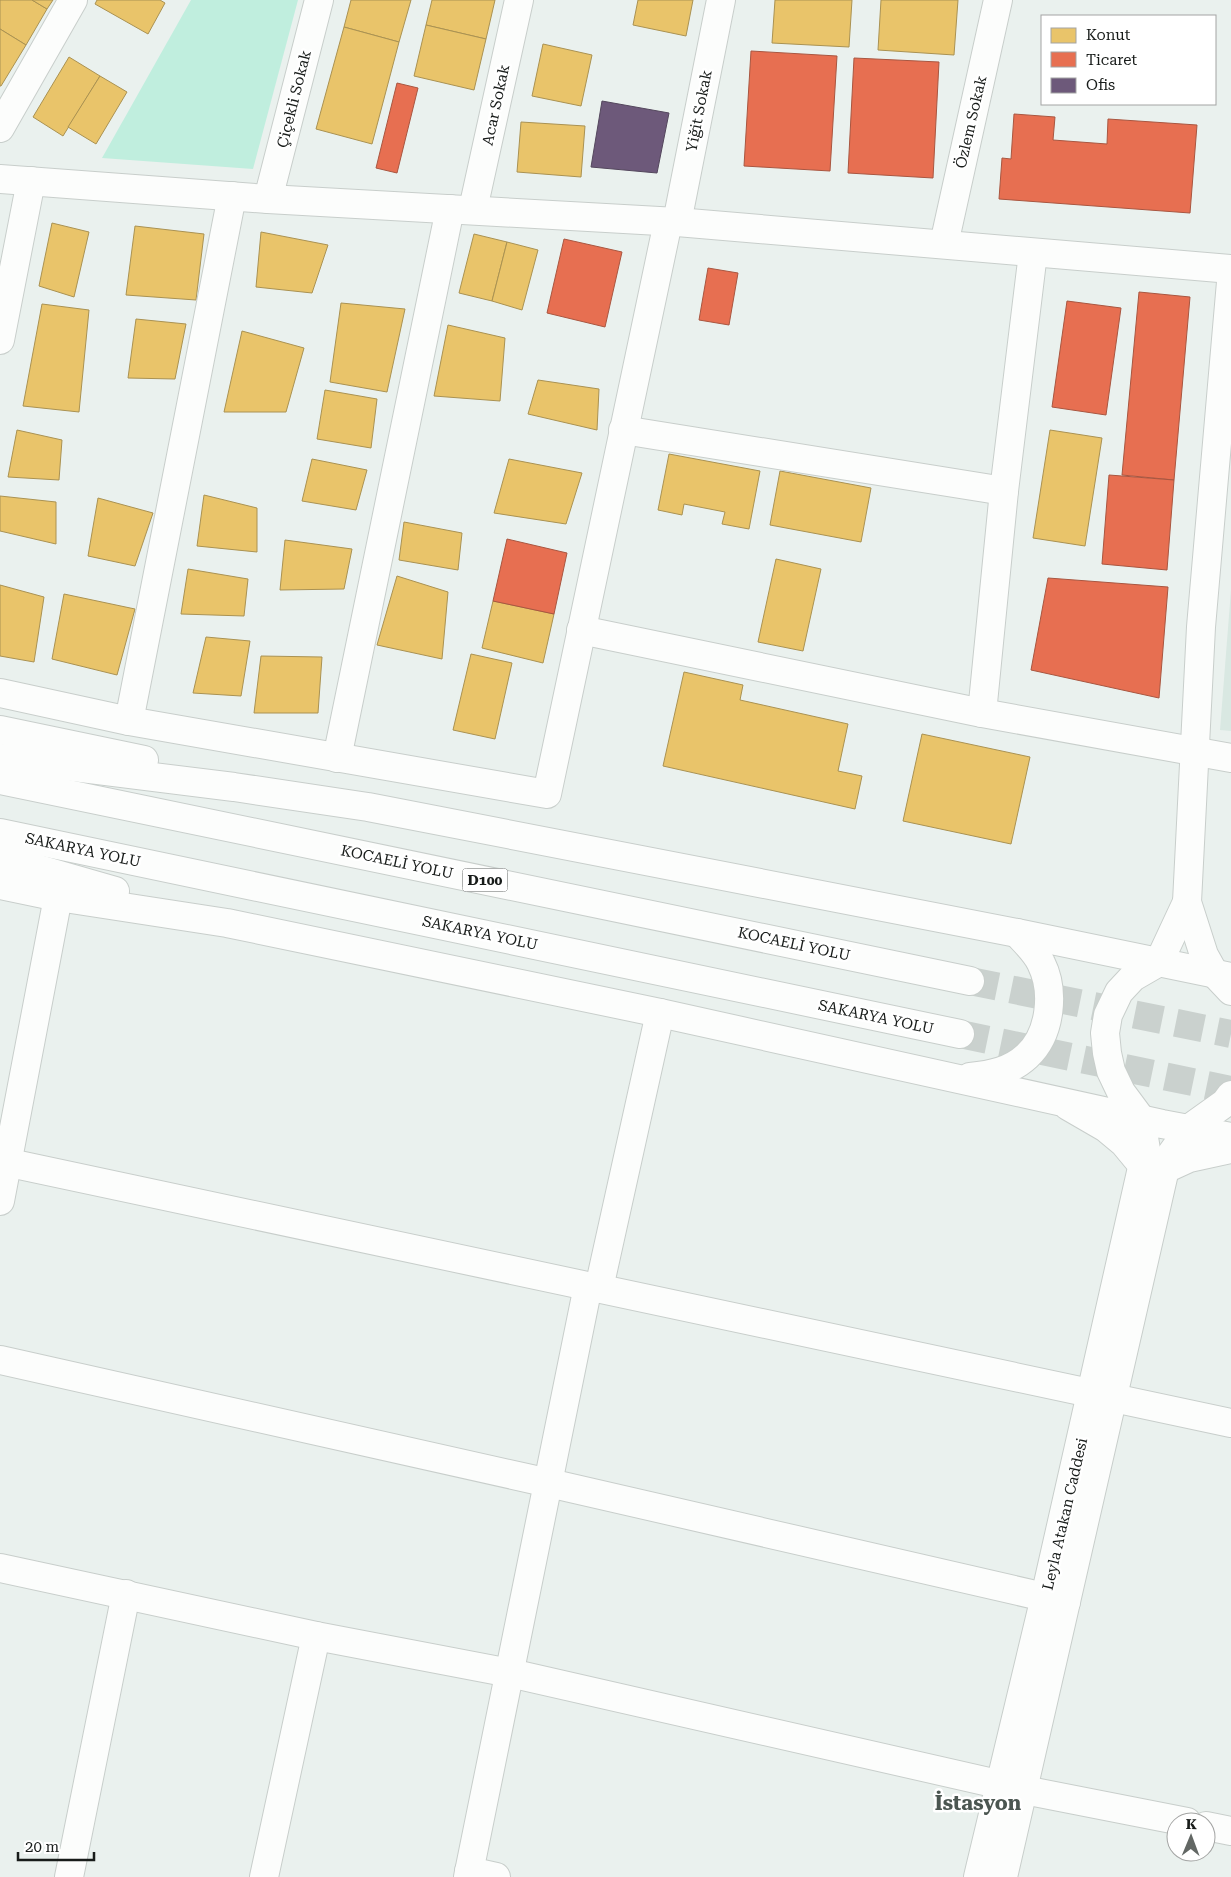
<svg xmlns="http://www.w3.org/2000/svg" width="1231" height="1877" font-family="'Roboto Serif',serif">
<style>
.built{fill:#d9e8e2}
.green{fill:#c0eede}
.homes{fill:#e9c46a;stroke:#aa9252}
.shops{fill:#e76f51;stroke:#a95640}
.offices{fill:#6d597a;stroke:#54475d}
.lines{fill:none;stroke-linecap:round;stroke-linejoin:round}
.highway-tunnel{stroke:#cad1ce;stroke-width:28;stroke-dasharray:28 14;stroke-linecap:butt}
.minor-casing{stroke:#c8cecb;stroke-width:30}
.major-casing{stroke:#c8cecb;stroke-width:30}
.highway-casing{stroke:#c8cecb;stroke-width:30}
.minor{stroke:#fcfdfc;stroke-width:28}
.major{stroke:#fcfdfc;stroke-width:28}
.highway{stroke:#fcfdfc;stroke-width:28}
.labels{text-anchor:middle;stroke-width:5;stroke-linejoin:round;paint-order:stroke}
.shield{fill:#fff;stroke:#5d605f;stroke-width:1}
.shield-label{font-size:14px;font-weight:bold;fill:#181c1a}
.street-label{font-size:15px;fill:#181c1a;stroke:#fff}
.district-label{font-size:20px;font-weight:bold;fill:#4b5651;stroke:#fff}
</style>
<rect width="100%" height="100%" fill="#eaf1ee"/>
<polygon class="built" points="1231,590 1231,731 1220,730"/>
<polygon class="green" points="191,0 298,0 253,169 102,158"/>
<g class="homes">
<polygon points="0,0 32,0 47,9 26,45 0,29"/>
<polygon points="32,0 53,0 47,9"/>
<polygon points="97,0 160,0 165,3 148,34 95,4"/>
<polygon points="351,0 411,0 399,42 344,27"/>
<polygon points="432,0 495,0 486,39 426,25"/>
<polygon points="638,0 693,0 686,36 633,25"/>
<polygon points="775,0 852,0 849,47 772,43"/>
<polygon points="881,0 958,0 954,55 878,50"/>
<polygon points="426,25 486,39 474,90 414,76"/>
<polygon points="344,27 399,42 372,144 316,129"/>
<polygon points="0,29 26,45 1,86 0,86"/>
<polygon points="543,44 592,55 581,106 532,96"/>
<polygon points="69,57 100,76 63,136 33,117"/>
<polygon points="100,76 127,92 96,144 68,127"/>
<polygon points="521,122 585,126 581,177 517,172"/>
<polygon points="52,223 89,232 74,297 39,286"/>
<polygon points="135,226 204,234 196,300 126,295"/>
<polygon points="261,232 328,245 312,293 256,287"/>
<polygon points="474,234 507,242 492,301 459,293"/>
<polygon points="507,242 538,250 522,310 492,301"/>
<polygon points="341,303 405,309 387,392 330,382"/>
<polygon points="42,304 89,310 79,412 23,406"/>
<polygon points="136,319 186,324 175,379 128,378"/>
<polygon points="448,325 505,338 500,401 434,396"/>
<polygon points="242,331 304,348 286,412 224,412"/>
<polygon points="538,380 599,389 597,430 528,414"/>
<polygon points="325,390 377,399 371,448 317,439"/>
<polygon points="17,430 62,440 59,480 8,477"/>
<polygon points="1050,430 1102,438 1085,546 1033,538"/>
<polygon points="669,454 760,471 749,529 722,524 725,512 684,504 682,515 658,510"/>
<polygon points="312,459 367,470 356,510 302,501"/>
<polygon points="509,459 582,473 566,524 494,513"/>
<polygon points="780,471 871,488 861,542 770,525"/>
<polygon points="204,495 257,508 257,552 197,546"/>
<polygon points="0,496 56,502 56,544 0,531"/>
<polygon points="98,498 153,513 135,566 88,556"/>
<polygon points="404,522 462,533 458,570 399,560"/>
<polygon points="285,540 352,549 344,589 280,590"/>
<polygon points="776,559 821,569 803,651 758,642"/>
<polygon points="188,569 248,579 244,616 181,614"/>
<polygon points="397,576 448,592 442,659 377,645"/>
<polygon points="0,585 44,597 34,662 0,656"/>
<polygon points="64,594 135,609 117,675 52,659"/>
<polygon points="493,601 554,614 543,663 482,648"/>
<polygon points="206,637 250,641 241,696 193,693"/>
<polygon points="471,654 512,663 495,739 453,730"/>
<polygon points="261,656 322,657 318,713 254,713"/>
<polygon points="684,672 743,685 740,700 848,724 838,771 862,776 855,809 663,766"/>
<polygon points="922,734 1030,757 1011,844 903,821"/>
</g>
<g class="shops">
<polygon points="751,51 837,56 830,171 744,166"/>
<polygon points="854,58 939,62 933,178 848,173"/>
<polygon points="397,83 418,88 397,173 376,168"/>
<polygon points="1014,114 1055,117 1053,140 1107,144 1108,119 1197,125 1190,213 999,199 1002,158 1011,159"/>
<polygon points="564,239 622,252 605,327 547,313"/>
<polygon points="708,268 738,273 729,325 699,320"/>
<polygon points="1139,292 1190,297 1174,480 1122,475"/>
<polygon points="1067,301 1121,308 1106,415 1052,407"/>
<polygon points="1109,475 1174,480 1167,570 1102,564"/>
<polygon points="507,539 567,553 554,614 493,601"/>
<polygon points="1048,578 1168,587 1159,698 1031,670"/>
</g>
<polygon class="offices" points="602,101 669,113 657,173 591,167"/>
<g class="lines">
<g class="highway-tunnel">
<polyline points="970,981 1231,1034"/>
<polyline points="960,1034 1231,1090"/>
</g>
<defs>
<g id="minor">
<polyline points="0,128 73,0"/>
<polyline points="268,199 319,0"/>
<polyline points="473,209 519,0"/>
<polyline points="677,222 721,0"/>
<polyline points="944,244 998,0"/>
<polyline points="0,340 31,181"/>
<polyline points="623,430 1004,491"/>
<polyline points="581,630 982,713 1231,758"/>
<polyline points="0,693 129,721 547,794 668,222"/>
<polyline points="982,713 1004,491 1033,253"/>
<polyline points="129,721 232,196"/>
<polyline points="337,758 450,209"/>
<polyline points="0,1161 1231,1423"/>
<polyline points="0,1201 58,897"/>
<polyline points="599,1288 660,1013"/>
<polyline points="0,1360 549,1483 1066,1602"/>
<polyline points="0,1568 316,1636 510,1673 1024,1790 1187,1822"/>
<polyline points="1206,1826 1231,1831"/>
<polyline points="469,1871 496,1877"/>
<polyline points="69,1877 126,1594"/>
<polyline points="264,1877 316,1636"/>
<polyline points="468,1877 588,1286"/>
</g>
<g id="major">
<polyline points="0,179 268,199 677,222 1231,269"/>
<polyline points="1231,282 1201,627 1187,902 1204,955 1214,973 1231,991"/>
<polyline points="1068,1106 1106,1128 1124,1143 1143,1166"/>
<polyline points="1165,1169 1189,1158 1231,1149"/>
<polyline points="978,1877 1045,1597 1146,1150 1141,1119 1121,1092 1111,1071 1107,1053 1105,1033 1108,1015 1119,992 1133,977 1159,962 1187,902"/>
<polyline points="1003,1877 1167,1160 1190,1128 1225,1103 1231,1095"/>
</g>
<g id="highway">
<polyline points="0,730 144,760"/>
<polyline points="0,758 234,787 368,807 1017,933 1231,977"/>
<polyline points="0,780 970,981"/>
<polyline points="0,833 960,1034"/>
<polyline points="0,858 115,891"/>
<polyline points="0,885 58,897 227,923 660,1013 1162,1124 1231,1137"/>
<path d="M970,1077c21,-2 41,-6 57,-21 24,-22 28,-65 14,-93 -5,-11 -16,-21 -24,-30"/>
</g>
</defs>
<use href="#minor" class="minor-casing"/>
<use href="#major" class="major-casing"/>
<use href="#highway" class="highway-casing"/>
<use href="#minor" class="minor"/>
<use href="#major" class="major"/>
<use href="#highway" class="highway"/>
</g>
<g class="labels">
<rect class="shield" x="462.5" y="868.5" width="45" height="23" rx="4"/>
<g class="shield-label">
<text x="485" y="885">D100</text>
</g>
<g class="street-label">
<text transform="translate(294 99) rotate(-76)" y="5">Çiçekli Sokak</text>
<text transform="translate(496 105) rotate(-78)" y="5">Acar Sokak</text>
<text transform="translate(699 111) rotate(-79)" y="5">Yiğit Sokak</text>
<text transform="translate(971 122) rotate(-77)" y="5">Özlem Sokak</text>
<text transform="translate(83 850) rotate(12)" y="5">SAKARYA YOLU</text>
<text transform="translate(397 862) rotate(12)" y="5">KOCAELİ YOLU</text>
<text transform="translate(480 933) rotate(12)" y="5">SAKARYA YOLU</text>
<text transform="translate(794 944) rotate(12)" y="5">KOCAELİ YOLU</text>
<text transform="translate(876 1017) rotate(12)" y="5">SAKARYA YOLU</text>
<text transform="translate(1065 1514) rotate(-77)" y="5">Leyla Atakan Caddesi</text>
</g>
<g class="district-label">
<text x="978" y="1810">İstasyon</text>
</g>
</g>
<rect x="1041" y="15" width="175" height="90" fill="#ffffff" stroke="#a3a4a3"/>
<rect x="1051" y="28" width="25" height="15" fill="#e9c46a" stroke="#a3a4a3"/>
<text x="1086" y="40" font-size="15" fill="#181c1a">Konut</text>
<rect x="1051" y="52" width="25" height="15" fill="#e76f51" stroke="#a3a4a3"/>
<text x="1086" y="65" font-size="15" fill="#181c1a">Ticaret</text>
<rect x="1051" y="78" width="25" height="15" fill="#6d597a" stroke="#a3a4a3"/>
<text x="1086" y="90" font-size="15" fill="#181c1a">Ofis</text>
<g transform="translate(1191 1837) rotate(1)"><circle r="24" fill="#ffffff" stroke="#a3a4a3"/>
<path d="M0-4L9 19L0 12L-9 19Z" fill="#626764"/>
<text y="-8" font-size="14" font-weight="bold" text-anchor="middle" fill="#181c1a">K</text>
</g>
<path d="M18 1852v8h76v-8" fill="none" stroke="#181c1a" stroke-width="2.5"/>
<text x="25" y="1852" font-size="15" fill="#181c1a" stroke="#ffffff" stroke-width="4" paint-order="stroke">20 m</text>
</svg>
